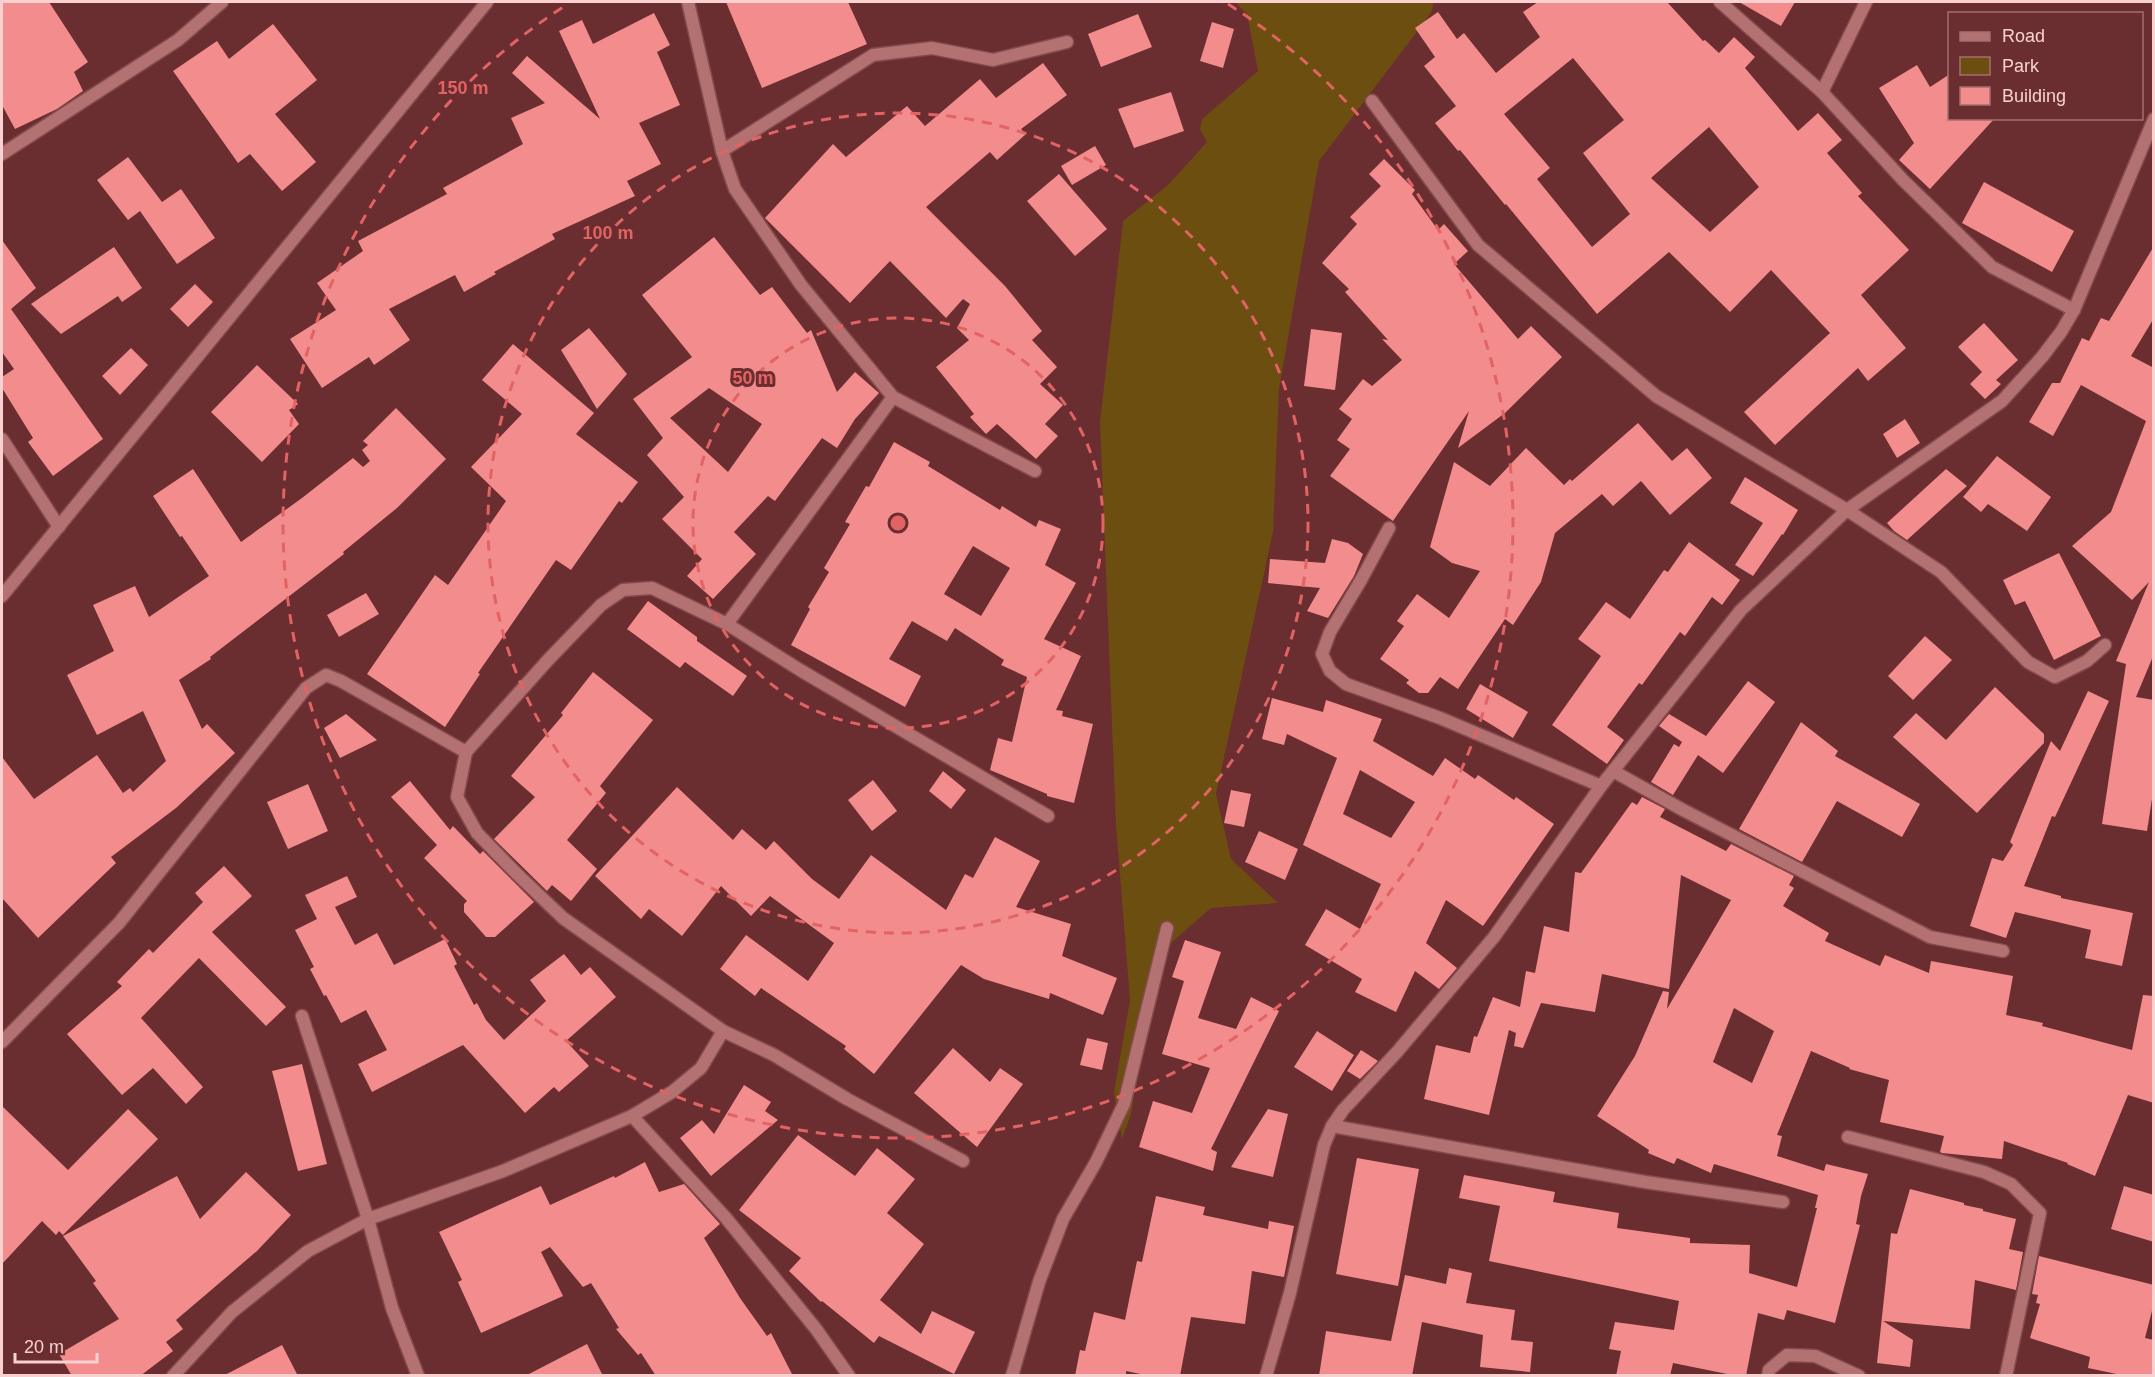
<svg xmlns="http://www.w3.org/2000/svg" width="2155" height="1377" font-family="Arial,sans-serif">
<style>
.green{fill:#6d4e11}
.building{fill:#f38c8d;fill-rule:evenodd}
.lines{fill:none;stroke-linecap:round;stroke-linejoin:round}
.minor-casing{stroke:#844b4d;stroke-width:15}
.minor{stroke:#b37171;stroke-width:12}
.ring{fill:none;stroke:#e26363;stroke-width:3;stroke-dasharray:10 8}
.centre{fill:#e26363;stroke:#6a2d30;stroke-width:3}
.ring-label{font-size:18px;text-anchor:middle;font-weight:bold;fill:#e26363;stroke:#6a2d30;stroke-width:6;stroke-linejoin:round;paint-order:stroke}
</style>
<rect width="100%" height="100%" fill="#6a2d30"/>
<polygon class="green" points="1235,2 1434,2 1431,13 1319,161 1279,389 1273,532 1216,794 1231,859 1278,903 1211,908 1157,955 1131,1114 1122,1139 1114,1092 1130,1000 1116,825 1100,422 1123,221 1168,185 1207,142 1200,129 1202,119 1258,71 1247,14"/>
<g class="building">
<polygon points="2,2 49,2 88,62 74,72 83,91 57,109 15,129 2,105"/>
<polygon points="726,2 848,2 867,44 762,88"/>
<path d="M1538,2h129l36,39 2,-1 14,13 15,-16 21,20 -10,11 53,63 20,-18 24,27 -15,13 35,40 -4,3 51,54 -48,45 45,53 -38,33 -10,-13 -83,77 -31,-33 86,-79 -59,-63 -41,42 -61,-60 -72,62 -91,-110 -1,1 -45,-55 -2,1 -23,-28 21,-17 -32,-40 11,-9 -20,-29 23,-16 19,27 7,-6 32,40 44,-36 -17,-25zM1573,58l51,62 -41,33 47,61 -38,33 -55,-68 13,-11 -46,-54zM1709,127l50,60 -49,45 -59,-54z"/>
<polygon points="1739,2 1795,2 1781,26"/>
<polygon points="654,13 670,45 657,52 680,105 639,123 661,164 627,181 635,196 552,234 555,239 494,272 496,274 464,292 455,275 389,309 410,340 374,365 369,357 322,388 290,339 336,310 317,283 363,251 358,241 447,194 443,188 523,144 511,118 545,103 512,73 527,56 600,119 559,31 582,20 593,44"/>
<polygon points="1138,14 1152,47 1101,67 1088,34"/>
<polygon points="1212,22 1234,29 1223,68 1200,61"/>
<polygon points="273,24 317,80 275,114 316,162 282,191 250,154 238,163 173,71 217,41 229,59"/>
<polygon points="1043,63 1067,95 1021,129 1026,134 997,160 990,152 926,207 1005,286 1042,331 1032,340 1057,367 1040,384 1063,405 1045,424 1058,436 1036,459 997,424 986,434 970,417 974,414 936,367 969,340 957,328 970,304 963,299 946,318 890,261 850,303 765,218 833,144 846,157 907,106 925,126 980,79 996,98"/>
<polygon points="1917,65 1930,87 1950,74 1950,118 1995,118 1930,189 1899,160 1914,143 1879,88"/>
<polygon points="1171,92 1184,131 1134,148 1118,109"/>
<polygon points="1095,146 1106,165 1072,185 1061,166"/>
<polygon points="128,157 162,202 181,189 215,238 177,264 140,211 128,220 97,180"/>
<polygon points="1384,159 1415,190 1412,194 1438,230 1444,224 1468,251 1454,264 1518,339 1531,326 1562,357 1505,413 1458,448 1469,411 1393,521 1330,476 1350,449 1337,440 1352,419 1339,409 1363,379 1372,386 1402,360 1382,339 1388,340 1345,292 1349,289 1322,263 1357,224 1350,217 1381,186 1369,174"/>
<polygon points="1059,174 1107,229 1075,256 1027,201"/>
<polygon points="1984,182 2074,231 2052,272 1962,223"/>
<path d="M714,237l46,58 12,-8 35,46 4,-3 26,62 18,-20 24,21 -24,26 -18,29 -15,-10 -47,63 -7,-5 -34,36 22,22 -43,45 -26,-23 15,-17 -40,-40 22,-22 -37,-42 16,-17 -30,-39 59,-42 -50,-62zM709,388l53,36 -34,48 -58,-54z"/>
<polygon points="2,240 36,288 11,309 103,439 53,476 28,442 33,438 2,388 2,377 14,369 2,352"/>
<polygon points="2154,246 2154,318 2131,356 2154,368 2154,654 2136,697 2154,700 2154,786 2147,831 2102,824 2126,664 2116,661 2149,582 2132,600 2072,546 2111,512 2146,421 2081,385 2053,436 2029,422 2052,383 2060,383 2082,338 2089,341 2101,318 2109,321"/>
<polygon points="114,247 142,288 122,302 118,296 61,334 31,304"/>
<polygon points="195,284 213,302 188,327 170,309"/>
<polygon points="1984,323 2018,360 1996,380 2001,384 1985,399 1970,384 1982,372 1958,347"/>
<polygon points="589,328 627,374 597,409 561,350"/>
<polygon points="1311,329 1342,333 1335,390 1304,386"/>
<polygon points="513,344 594,413 576,434 638,482 622,503 619,501 571,570 556,560 478,673 480,674 445,727 367,674 435,575 448,585 506,501 471,467 522,414 482,380"/>
<polygon points="131,348 148,365 120,395 102,376"/>
<polygon points="257,365 298,404 289,410 299,424 262,462 211,412"/>
<polygon points="396,408 446,459 397,508 343,552 344,554 210,657 211,659 179,680 202,729 207,724 235,753 176,808 111,857 116,863 38,938 2,898 2,757 34,799 97,755 123,793 130,788 133,792 166,761 143,711 97,735 67,675 114,651 93,605 135,586 149,617 209,576 182,536 180,537 153,496 193,469 241,542 302,498 353,458 363,467 370,461 362,450 368,445 363,441"/>
<polygon points="1905,419 1920,443 1897,458 1883,434"/>
<polygon points="1638,423 1672,461 1687,448 1712,478 1670,515 1641,481 1613,506 1602,494 1555,533 1541,582 1513,625 1505,619 1458,689 1440,677 1428,693 1419,693 1406,683 1409,680 1380,659 1404,626 1397,621 1417,594 1449,618 1480,571 1452,563 1430,547 1454,462 1490,486 1526,448 1564,485 1570,479 1572,481"/>
<path d="M894,442l36,20 -2,4 72,44 2,-4 34,21 3,-7 22,9 -16,36 31,18 -32,56 37,17 -25,54 7,1 -1,5 31,8 -19,79 -27,-7v-2l-57,-24 8,-32 14,4 15,-65 -26,-12 3,-5 -49,-32 -8,13 -35,-20 -23,38 32,17 -16,31 -114,-62 19,-36 -2,-2 21,-35 -5,-4 26,-44 -5,-2 21,-36 3,1zM973,546l37,22 -29,48 -37,-22z"/>
<polygon points="1997,456 2051,497 2027,531 1988,504 1981,512 1963,497"/>
<polygon points="1946,469 1967,486 1907,540 1894,531 1887,523"/>
<polygon points="1745,477 1798,510 1783,535 1782,534 1753,576 1735,565 1763,523 1730,503"/>
<polygon points="1332,539 1348,543 1363,554 1354,576 1328,618 1307,611 1320,588 1268,583 1270,559 1325,563"/>
<polygon points="1689,542 1740,580 1722,605 1712,597 1685,636 1680,632 1642,685 1639,683 1607,727 1624,740 1607,764 1552,725 1601,656 1578,639 1606,602 1630,619 1664,570 1668,572"/>
<polygon points="2059,553 2101,636 2054,660 2025,601 2015,605 2003,580"/>
<polygon points="366,593 379,614 339,637 327,615"/>
<polygon points="648,601 697,637 697,641 747,676 733,696 685,662 680,668 627,629"/>
<polygon points="1925,636 1952,660 1913,700 1888,676"/>
<polygon points="593,672 653,720 600,786 606,793 567,840 597,869 571,901 552,885 547,891 494,839 535,797 511,776 563,715 561,713"/>
<polygon points="1748,681 1775,702 1723,773 1698,755 1673,795 1651,782 1674,744 1679,747 1682,742 1659,726 1669,714 1706,736"/>
<polygon points="1480,684 1528,712 1513,738 1466,709"/>
<polygon points="1995,687 2044,734 2044,743 1977,813 1893,737 1916,713 1946,740"/>
<polygon points="2088,691 2109,701 2055,817 2052,816 2024,886 2061,896 2061,898 2133,913 2122,966 2085,958 2091,930 2015,912 2006,938 1970,926 1992,858 2003,861 2013,845 2010,842 2051,741 2060,751"/>
<path d="M1272,698l51,14 3,-12 56,19 -9,22 60,35 12,-18 30,21 3,-4 36,25 2,-3 38,27 -71,102 -37,-26 -20,43 31,25 -18,21 -24,-18 -19,41 -41,-20 7,-13 -57,-34 21,-36 34,20 21,-45 -78,-39 34,-87 -50,-24 -3,11 -22,-6zM1360,770l55,32 -24,36 -48,-24z"/>
<polygon points="346,714 377,740 340,758 324,728"/>
<polygon points="1801,722 1838,751 1835,756 1920,804 1902,837 1837,801 1802,862 1739,829"/>
<polygon points="943,771 966,790 951,809 929,791"/>
<polygon points="873,780 897,811 872,831 848,800"/>
<polygon points="410,781 450,830 453,826 480,854 483,851 534,902 495,937 486,937 464,912 464,904 467,901 424,858 437,845 391,797"/>
<polygon points="308,784 328,831 288,849 267,802"/>
<polygon points="677,787 733,840 742,829 766,850 774,841 812,879 839,899 871,855 946,910 965,874 973,878 995,837 1040,861 1016,907 1071,924 1062,956 1117,978 1103,1015 1050,993 1049,999 984,979 961,965 874,1074 844,1049 846,1046 761,988 755,996 720,969 746,935 808,981 834,943 770,896 751,916 721,886 682,936 649,909 641,919 595,876"/>
<polygon points="1231,790 1251,794 1244,827 1224,823"/>
<path d="M1642,797l23,12 -5,8 66,34 5,-7 63,32 -5,9 5,3 -11,18 46,27 -4,8 55,25 5,-11 44,18 2,-12 82,15 -7,39 37,8 -1,3 90,24 11,-55 11,1v107l-26,-8 -33,81 -28,-12 1,-1 -64,-22 -2,18 -60,-6 -2,-1 4,-16 -64,-14 9,-42 -40,-11 1,-1 -39,-17 -34,84 5,1 -5,20 47,15 2,-7 42,10 -7,22 -5,28 4,1 -25,98 -48,-13 -3,10 -26,-7 -12,63h-9l-64,-13 -3,13h-54l5,-25 -12,-2 6,-27 59,8 5,-29 -190,-40 11,-55 -41,-8 5,-23 91,17 -2,10 66,11 -2,15 73,10v5l60,2 -1,28 48,14 20,-79h-2l3,-13 -104,-31 -3,9 -34,-15 -3,6 -26,-11 1,-3 -52,-34 38,-60 28,-65 6,1 -2,17 64,-109 -50,-25 -12,114 -67,-15 -7,38 -54,-9 -18,45 -9,-2 2,-13 -7,-3 -20,85 -65,-16 12,-54 34,8 4,-17 3,1 16,-40 27,10 6,-36 9,2 9,-47 25,6 6,-60 6,1 51,-71 5,3zM1734,1008l40,23 -22,52 -39,-21z"/>
<polygon points="1259,831 1298,849 1285,880 1245,862"/>
<polygon points="224,866 252,896 212,932 286,1007 266,1026 199,958 141,1018 203,1087 186,1104 153,1068 122,1095 67,1034 122,986 117,982 149,949 153,953 203,902 195,893"/>
<polygon points="347,876 357,897 335,907 355,945 377,933 394,965 445,939 457,964 454,966 474,1005 477,1003 486,1020 504,1040 546,1001 530,980 564,954 581,975 590,967 616,997 566,1041 589,1066 559,1092 554,1087 525,1113 463,1045 372,1092 358,1064 387,1050 366,1010 341,1023 326,995 324,996 310,969 314,967 295,930 317,919 305,895"/>
<polygon points="1185,940 1221,952 1198,1018 1236,1029 1251,997 1279,1011 1211,1149 1217,1152 1213,1171 1139,1147 1153,1101 1192,1113 1210,1068 1162,1054 1184,981 1172,977"/>
<polygon points="1317,1031 1354,1055 1332,1091 1294,1067"/>
<polygon points="1087,1038 1108,1043 1102,1070 1080,1065"/>
<polygon points="953,1048 990,1082 1000,1068 1023,1084 977,1147 914,1093"/>
<polygon points="1361,1050 1378,1061 1360,1079 1347,1071"/>
<polygon points="302,1064 327,1164 298,1171 272,1071"/>
<polygon points="744,1085 771,1102 765,1111 778,1120 711,1176 680,1138 702,1120 714,1134"/>
<polygon points="2,1106 68,1170 128,1109 158,1139 63,1235 59,1231 56,1235 42,1221 2,1264"/>
<polygon points="1268,1109 1288,1114 1273,1177 1231,1167"/>
<polygon points="798,1135 855,1176 877,1148 915,1179 887,1213 924,1244 880,1300 921,1334 932,1311 975,1332 954,1374 879,1336 874,1343 822,1301 821,1302 789,1271 801,1258 739,1210"/>
<polygon points="1357,1158 1419,1169 1398,1286 1336,1274"/>
<polygon points="645,1162 659,1192 684,1184 720,1224 704,1238 740,1298 767,1336 771,1333 793,1376 656,1376 641,1353 638,1355 616,1329 619,1328 591,1283 583,1287 550,1247 541,1252 563,1296 481,1333 458,1282 462,1280 439,1232 541,1186 550,1205 614,1176 615,1178"/>
<polygon points="246,1172 291,1215 257,1251 176,1320 183,1329 166,1342 173,1351 140,1376 72,1376 59,1354 119,1319 93,1283 96,1281 63,1236 177,1176 200,1219"/>
<polygon points="2124,1186 2154,1195 2154,1242 2111,1229"/>
<polygon points="1910,1189 1964,1203 1964,1205 1983,1209 1983,1211 2016,1219 2009,1249 2023,1252 2016,1290 1975,1280 1970,1329 1883,1321 1913,1340 1910,1367 1877,1363 1891,1233 1897,1234"/>
<polygon points="1156,1196 1205,1207 1203,1215 1268,1229 1269,1221 1294,1226 1284,1277 1252,1271 1245,1324 1191,1317 1180,1376 1150,1376 1126,1371 1126,1376 1075,1376 1080,1350 1085,1351 1094,1312 1125,1320 1137,1261 1142,1262"/>
<polygon points="2039,1256 2154,1285 2154,1303 2145,1338 2154,1340 2154,1376 2126,1376 2088,1368 2090,1357 2030,1338 2040,1304 2036,1303 2038,1295 2032,1294"/>
<polygon points="1449,1268 1472,1273 1466,1303 1515,1310 1511,1340 1533,1342 1530,1372 1480,1367 1483,1335 1422,1322 1412,1376 1319,1376 1326,1331 1391,1341 1405,1275 1446,1284"/>
<polygon points="587,1344 603,1376 525,1376"/>
<polygon points="282,1345 298,1376 223,1376"/>
</g>
<g class="lines">
<defs>
<g id="minor">
<polyline points="688,2 722,151 735,189 801,285 893,397 1035,471"/>
<polyline points="1720,2 1822,92 1903,180 1992,267 2074,310"/>
<polyline points="1822,92 1866,2"/>
<polyline points="1372,101 1478,245 1656,396 1847,510 1941,572 2028,662 2055,677 2087,661 2105,645"/>
<polyline points="722,151 873,55 932,48 993,60 1067,42"/>
<polyline points="2,154 178,40 222,2"/>
<polyline points="2,439 59,527"/>
<polyline points="1389,528 1361,580 1330,632 1322,654 1330,671 1346,684 1440,718 1601,786"/>
<polyline points="2,596 487,2"/>
<polyline points="727,624 893,397"/>
<polyline points="466,752 457,797 477,833 517,874 563,918 723,1031 774,1055 847,1099 963,1161"/>
<polyline points="1613,771 1683,810 1930,937 2003,951"/>
<polyline points="302,1016 368,1219 392,1308 418,1376"/>
<polyline points="2,1042 119,923 306,688 326,675 341,681 466,752 548,660 601,605 623,590 652,588 727,624 800,670 1048,816"/>
<polyline points="632,1116 726,1218 816,1329 849,1376"/>
<polyline points="1332,1126 1645,1182 1783,1202"/>
<polyline points="1848,1137 1984,1172 2011,1184 2040,1213 2006,1376"/>
<polyline points="173,1376 232,1312 308,1251 368,1219 503,1171 632,1116 672,1092 701,1068 723,1031"/>
<polyline points="1012,1376 1039,1282 1063,1219 1096,1162 1124,1104 1167,928"/>
<polyline points="1266,1376 1290,1293 1324,1145 1332,1126 1343,1110 1397,1052 1494,937 1601,786 1741,610 1847,510 2002,401 2042,357 2061,332 2074,310 2154,119"/>
<polyline points="1768,1376 1769,1370 1787,1355 1815,1356 1859,1376"/>
</g>
</defs>
<use href="#minor" class="minor-casing"/>
<use href="#minor" class="minor"/>
</g>
<g class="ring">
<circle cx="898" cy="523" r="205"/>
<circle cx="898" cy="523" r="410"/>
<path d="M1228 4A615 615 0 1 1 568 4"/>
</g>
<circle cx="898" cy="523" r="9" class="centre"/>
<g class="ring-label">
<text x="463" y="94">150 m</text>
<text x="608" y="239">100 m</text>
<text x="753" y="384">50 m</text>
</g>
<rect width="2155" height="1377" fill="none" stroke="#f8d1d0" stroke-width="6"/>
<rect x="1948" y="12" width="195" height="108" fill="#6a2d30" stroke="#a36f70" stroke-width="1.5"/>
<rect x="1960" y="32" width="30" height="9" fill="#b37171" stroke="#a36f70" stroke-width="1.5"/>
<text x="2002" y="42" font-size="18" fill="#f8d1d0">Road</text>
<rect x="1960" y="57" width="30" height="18" fill="#6d4e11" stroke="#a36f70" stroke-width="1.5"/>
<text x="2002" y="72" font-size="18" fill="#f8d1d0">Park</text>
<rect x="1960" y="87" width="30" height="18" fill="#f38c8d" stroke="#a36f70" stroke-width="1.5"/>
<text x="2002" y="102" font-size="18" fill="#f8d1d0">Building</text>
<path d="M15 1353v9h82v-9" fill="none" stroke="#f8d1d0" stroke-width="3"/>
<text x="24" y="1353" font-size="18" fill="#f8d1d0" stroke="#6a2d30" stroke-width="4.5" paint-order="stroke">20 m</text>
</svg>
